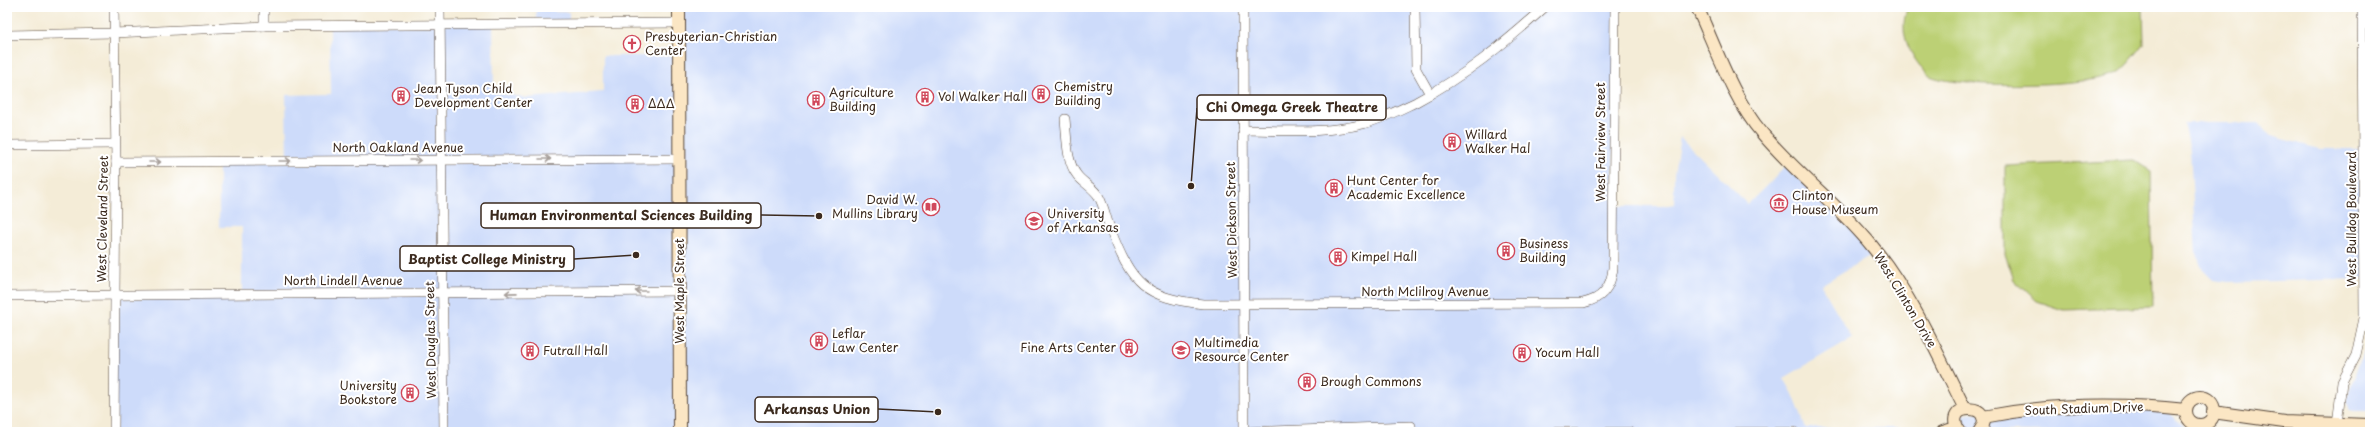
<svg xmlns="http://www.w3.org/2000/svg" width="2377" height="439" font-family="'Playpen Sans',sans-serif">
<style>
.built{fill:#cddbfa}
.green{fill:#bcd074;stroke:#7c7d49}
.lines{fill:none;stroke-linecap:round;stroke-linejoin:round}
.street-casing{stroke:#57473a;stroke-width:10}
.secondary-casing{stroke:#57473a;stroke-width:14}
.street{stroke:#fff;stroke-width:9}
.secondary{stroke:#fbe6c4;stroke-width:12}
.oneway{stroke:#a79f9a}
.labels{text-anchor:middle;stroke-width:4;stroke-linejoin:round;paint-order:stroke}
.poi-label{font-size:12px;fill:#3b2a1e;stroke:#fff;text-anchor:start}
.street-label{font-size:12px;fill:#3b2a1e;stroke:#fff}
.leader{fill:none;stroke:#3b2a1e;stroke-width:1.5}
.callout-dot{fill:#3b2a1e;stroke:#fff;stroke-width:1.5}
.callout{fill:#fff;stroke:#3b2a1e;stroke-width:1.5}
.callout-label{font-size:13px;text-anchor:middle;font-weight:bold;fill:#3b2a1e}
</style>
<rect width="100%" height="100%" fill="#fff"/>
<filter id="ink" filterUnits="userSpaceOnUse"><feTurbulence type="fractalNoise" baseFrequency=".025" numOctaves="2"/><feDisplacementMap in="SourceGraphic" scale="8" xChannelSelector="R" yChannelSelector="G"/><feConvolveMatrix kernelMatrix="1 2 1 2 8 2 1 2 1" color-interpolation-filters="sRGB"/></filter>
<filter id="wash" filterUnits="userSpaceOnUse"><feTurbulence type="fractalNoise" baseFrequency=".012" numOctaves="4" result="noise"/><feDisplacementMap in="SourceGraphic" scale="16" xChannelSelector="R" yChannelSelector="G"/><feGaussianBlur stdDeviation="0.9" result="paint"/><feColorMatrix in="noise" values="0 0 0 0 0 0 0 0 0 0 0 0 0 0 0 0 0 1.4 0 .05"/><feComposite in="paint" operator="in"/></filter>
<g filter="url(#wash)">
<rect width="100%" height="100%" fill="#f4ecd7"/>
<g class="built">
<polygon points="536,7 555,7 555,12 569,12 569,23 536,23"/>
<polygon points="679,7 1615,7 1613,206 1662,206 1674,204 1674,174 1680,137 1748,204 1790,162 1876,252 1821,285 1852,338 1784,378 1793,394 1806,428 1900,428 1912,432 114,432 114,295 242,293 242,227 219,227 219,162 287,161 286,95 331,94 330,25 493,23 494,92 527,98 603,92 603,56 679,56"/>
<polygon points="2184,123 2258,123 2265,132 2271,136 2319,149 2364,149 2365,279 2228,282 2213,280 2202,269 2196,252 2190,150"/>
<polygon points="2370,309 2370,411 2350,411 2347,402 2349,393 2368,337"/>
<polygon points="2163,408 2190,432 1943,432 1956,417 1979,412"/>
</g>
<g class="green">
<path d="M1908,7h235l1,37c-6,7 -19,25 -27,29 -26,14 -164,16 -189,2 -3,-2 -5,-7 -8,-9 -14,-18 -21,-38 -12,-59z"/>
<polygon points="2133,160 2151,171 2153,307 2064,310 2037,301 2014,280 2005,254 2005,166"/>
</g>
</g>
<g filter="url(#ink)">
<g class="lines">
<defs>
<g id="street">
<polyline points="114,7 116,162 114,432"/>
<polyline points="264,7 264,26"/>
<polyline points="440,7 444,432"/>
<polyline points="1243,7 1244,432 1411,426 1412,432"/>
<polyline points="1415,7 1416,69 1430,94"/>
<polyline points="7,35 114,33 264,26 679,23"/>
<path d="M1065,119c2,18 1,42 12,56 6,8 17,13 22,22 5,9 7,21 11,31 21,55 34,70 93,76l380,-1c19,-4 28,-15 30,-35l2,-261"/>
<path d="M1243,130c39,0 82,4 120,-6 19,-5 36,-14 53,-22 49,-26 88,-58 129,-95"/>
<polyline points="7,145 115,144"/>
<polyline points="116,162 679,159"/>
<polyline points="7,296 680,291"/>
<polyline points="2337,425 2342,382 2356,355 2364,318 2362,7"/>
<polyline points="1547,432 1629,432"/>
<polyline points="1737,432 1794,432"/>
</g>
<g id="secondary">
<polyline points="679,7 680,432"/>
<path d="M1697,7c18,39 37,94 65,126 33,40 77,72 110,113 38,46 66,109 93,163"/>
<circle cx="2200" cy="411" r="14"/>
<polyline points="2213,412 2284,422 2370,425"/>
<path d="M1983,417c66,-13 136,-14 203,-7"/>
<polyline points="1943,432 1956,428"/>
<path d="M1960,432c-22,-31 41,-30 19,0"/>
</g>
</defs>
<use href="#street" class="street-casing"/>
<use href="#secondary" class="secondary-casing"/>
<use href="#street" class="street"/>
<use href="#secondary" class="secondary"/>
</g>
<defs><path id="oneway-shaft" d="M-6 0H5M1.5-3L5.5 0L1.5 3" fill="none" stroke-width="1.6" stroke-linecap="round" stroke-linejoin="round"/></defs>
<g class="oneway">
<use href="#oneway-shaft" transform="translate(545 159)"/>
<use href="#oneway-shaft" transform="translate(415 160)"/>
<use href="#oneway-shaft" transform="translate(285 161)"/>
<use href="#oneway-shaft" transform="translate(155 162)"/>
<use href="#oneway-shaft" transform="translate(641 291) rotate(180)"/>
<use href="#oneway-shaft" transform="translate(511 293) rotate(179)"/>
</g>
</g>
<defs>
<symbol id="church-ring" viewBox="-11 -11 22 22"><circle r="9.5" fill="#fff" stroke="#d1495b" stroke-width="1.5"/><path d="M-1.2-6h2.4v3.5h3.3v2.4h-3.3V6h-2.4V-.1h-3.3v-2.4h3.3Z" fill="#d1495b"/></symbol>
<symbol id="building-ring" viewBox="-11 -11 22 22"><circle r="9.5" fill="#fff" stroke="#d1495b" stroke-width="1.5"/><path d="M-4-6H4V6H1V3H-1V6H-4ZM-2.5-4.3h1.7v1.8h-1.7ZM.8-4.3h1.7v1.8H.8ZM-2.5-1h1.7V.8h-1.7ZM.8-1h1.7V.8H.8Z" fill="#d1495b"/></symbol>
<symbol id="museum-ring" viewBox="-11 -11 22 22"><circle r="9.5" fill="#fff" stroke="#d1495b" stroke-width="1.5"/><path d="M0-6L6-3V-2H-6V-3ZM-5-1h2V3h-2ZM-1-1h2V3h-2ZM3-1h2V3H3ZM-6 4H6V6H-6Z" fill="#d1495b"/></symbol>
<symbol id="library-ring" viewBox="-11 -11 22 22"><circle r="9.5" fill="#fff" stroke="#d1495b" stroke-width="1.5"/><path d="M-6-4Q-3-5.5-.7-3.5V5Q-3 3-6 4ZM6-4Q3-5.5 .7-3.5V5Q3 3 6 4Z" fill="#d1495b"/></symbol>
<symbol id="university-ring" viewBox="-11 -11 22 22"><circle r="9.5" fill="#fff" stroke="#d1495b" stroke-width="1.5"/><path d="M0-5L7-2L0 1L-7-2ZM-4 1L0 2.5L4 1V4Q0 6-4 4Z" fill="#d1495b"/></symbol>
</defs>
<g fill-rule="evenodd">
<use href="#church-ring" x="622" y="34" width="20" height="20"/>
<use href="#building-ring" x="1031" y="84" width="20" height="20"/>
<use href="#building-ring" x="391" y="86" width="20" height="20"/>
<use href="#building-ring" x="915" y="87" width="20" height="20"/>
<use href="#building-ring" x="806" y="90" width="20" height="20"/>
<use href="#building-ring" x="625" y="94" width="20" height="20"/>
<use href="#building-ring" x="1442" y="132" width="20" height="20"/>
<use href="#building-ring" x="1324" y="178" width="20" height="20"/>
<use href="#museum-ring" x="1769" y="193" width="20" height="20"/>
<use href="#library-ring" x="921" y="197" width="20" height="20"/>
<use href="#university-ring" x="1024" y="211" width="20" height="20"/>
<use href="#building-ring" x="1496" y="241" width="20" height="20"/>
<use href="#building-ring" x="1328" y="247" width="20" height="20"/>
<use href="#building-ring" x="809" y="331" width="20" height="20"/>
<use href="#building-ring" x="1119" y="338" width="20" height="20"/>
<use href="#university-ring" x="1171" y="340" width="20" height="20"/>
<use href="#building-ring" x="520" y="341" width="20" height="20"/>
<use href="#building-ring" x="1512" y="343" width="20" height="20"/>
<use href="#building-ring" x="1297" y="372" width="20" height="20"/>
<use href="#building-ring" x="400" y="383" width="20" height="20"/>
</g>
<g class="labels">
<g class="poi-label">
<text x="645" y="41">Presbyterian-Christian<tspan x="645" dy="14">Center</tspan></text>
<text x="1054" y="91">Chemistry<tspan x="1054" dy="14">Building</tspan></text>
<text x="414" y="93">Jean Tyson Child<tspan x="414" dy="14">Development Center</tspan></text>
<text x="829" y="97">Agriculture<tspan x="829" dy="14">Building</tspan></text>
<text x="938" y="101">Vol Walker Hall</text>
<text x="648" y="108">ΔΔΔ</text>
<text x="1465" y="139">Willard<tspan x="1465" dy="14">Walker Hal</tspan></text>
<text x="1347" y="185">Hunt Center for<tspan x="1347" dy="14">Academic Excellence</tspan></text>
<text x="1792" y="200">Clinton<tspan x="1792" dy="14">House Museum</tspan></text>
<text x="918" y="204" text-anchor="end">David W.<tspan x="918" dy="14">Mullins Library</tspan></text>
<text x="1047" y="218">University<tspan x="1047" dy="14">of Arkansas</tspan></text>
<text x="1519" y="248">Business<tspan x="1519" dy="14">Building</tspan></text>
<text x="1351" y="261">Kimpel Hall</text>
<text x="832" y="338">Leflar<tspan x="832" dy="14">Law Center</tspan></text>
<text x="1194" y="347">Multimedia<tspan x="1194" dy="14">Resource Center</tspan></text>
<text x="1116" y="352" text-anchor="end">Fine Arts Center</text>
<text x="543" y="355">Futrall Hall</text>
<text x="1535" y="357">Yocum Hall</text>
<text x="1320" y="386">Brough Commons</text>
<text x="397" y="390" text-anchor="end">University<tspan x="397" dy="14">Bookstore</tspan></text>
</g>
<g class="street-label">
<text transform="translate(1601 142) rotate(-90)" y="4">West Fairview Street</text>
<text x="398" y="152">North Oakland Avenue</text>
<text transform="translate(103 219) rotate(-89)" y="4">West Cleveland Street</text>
<text transform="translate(2352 219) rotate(-90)" y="4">West Bulldog Boulevard</text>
<text transform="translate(1232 220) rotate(-91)" y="4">West Dickson Street</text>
<text x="343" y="285">North Lindell Avenue</text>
<text transform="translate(680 291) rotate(-90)" y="4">West Maple Street</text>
<text x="1425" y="296">North McIilroy Avenue</text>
<text transform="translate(1905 300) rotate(59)" y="4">West Clinton Drive</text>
<text transform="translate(431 340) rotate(-91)" y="4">West Douglas Street</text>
<text transform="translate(2084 409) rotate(-2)" y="4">South Stadium Drive</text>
</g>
</g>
<path class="leader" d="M1191 186L1197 108M819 216L761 215M636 255L574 259M938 412L878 409"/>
<g class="callout-dot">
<circle cx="1191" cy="186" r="4"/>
<circle cx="819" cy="216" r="4"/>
<circle cx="636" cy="255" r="4"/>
<circle cx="938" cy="412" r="4"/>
</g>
<g class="callout">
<rect x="1197" y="95" width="189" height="25" rx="4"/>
<rect x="481" y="203" width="280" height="25" rx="4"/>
<rect x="400" y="246" width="174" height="25" rx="4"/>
<rect x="755" y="397" width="123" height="25" rx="4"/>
</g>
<g class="callout-label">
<text x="1292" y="112">Chi Omega Greek Theatre</text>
<text x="621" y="220">Human Environmental Sciences Building</text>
<text x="487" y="264">Baptist College Ministry</text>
<text x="817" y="414">Arkansas Union</text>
</g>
<rect width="2377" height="439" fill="none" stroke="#fff" stroke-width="24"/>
</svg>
